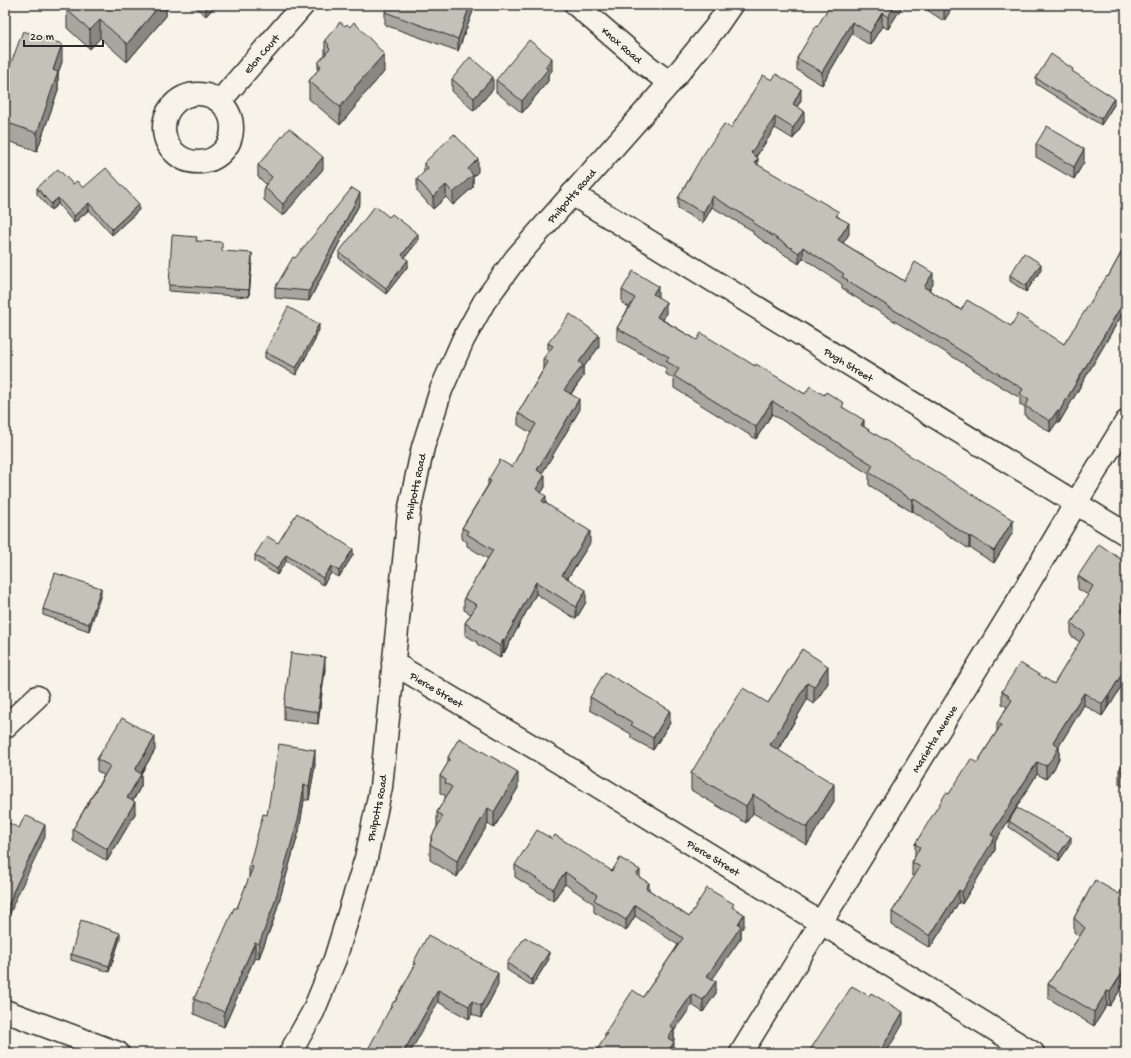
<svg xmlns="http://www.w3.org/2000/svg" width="1131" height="1058" font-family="'Gochi Hand',sans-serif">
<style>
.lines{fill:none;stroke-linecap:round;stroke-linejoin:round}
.minor-casing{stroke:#2b2b2b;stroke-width:25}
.minor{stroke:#f7f3e8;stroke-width:22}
.wall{fill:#a9a69f;stroke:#2b2b2b}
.shaded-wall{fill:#898782;stroke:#2b2b2b}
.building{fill:#c4c1b9;stroke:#2b2b2b}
.labels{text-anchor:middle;stroke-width:4;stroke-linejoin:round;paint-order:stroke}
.street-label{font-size:11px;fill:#2b2b2b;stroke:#f7f3e8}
</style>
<rect width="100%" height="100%" fill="#f7f3e8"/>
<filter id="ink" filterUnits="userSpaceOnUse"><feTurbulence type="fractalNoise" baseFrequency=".025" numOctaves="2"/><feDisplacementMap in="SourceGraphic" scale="8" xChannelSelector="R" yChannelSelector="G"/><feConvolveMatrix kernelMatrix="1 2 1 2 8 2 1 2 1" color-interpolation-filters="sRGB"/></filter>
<g filter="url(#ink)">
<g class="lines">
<defs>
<g id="minor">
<path id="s1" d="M576,5l70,60 24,18"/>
<circle cx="198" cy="128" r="34"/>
<path id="s2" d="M220,101l83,-96"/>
<path id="s3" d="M572,194l554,340"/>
<path id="s4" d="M393,663l164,98 476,292"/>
<polyline points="5,727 37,697"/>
<polyline points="5,1011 118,1053"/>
<path id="s5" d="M290,1053l23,-41 22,-53 31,-101 15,-71 28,-275 14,-65 18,-57 22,-50 21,-38 32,-44 154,-175 45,-55 16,-23"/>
<path id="s6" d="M741,1053l274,-447 61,-103 50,-81"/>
</g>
</defs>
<use href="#minor" class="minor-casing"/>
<use href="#minor" class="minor"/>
</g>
<g class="wall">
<polygon points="63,5 166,5 166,16 127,62 100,38 90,49 67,28 67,9"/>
<polygon points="193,5 216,5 206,16"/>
<polygon points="473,5 473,11 458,51 385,25 385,12"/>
<polygon points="903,5 888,29 882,26 870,45 852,34 822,85 797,70 797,58 817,27"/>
<polygon points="919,5 954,5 944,21"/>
<polygon points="325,40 384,72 355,105 355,107 340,125 309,99 309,81 318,70 318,63 325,55"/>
<polygon points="62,62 58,73 58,90 37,151 5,140 5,79"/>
<polygon points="552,71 548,75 548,81 522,113 496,92 496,80"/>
<polygon points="1073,72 1114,105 1101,125 1036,84 1036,78"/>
<polygon points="452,79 493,89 474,111 452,91"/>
<polygon points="801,100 797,107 804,122 793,139 775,128 756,157 758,165 839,217 849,234 843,243 904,281 933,284 929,290 961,310 1011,326 1064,344 1108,277 1126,244 1126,309 1117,323 1059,423 1057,422 1050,432 1025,416 1025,408 1020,405 1020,398 847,292 847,291 842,288 842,284 803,258 799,264 753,234 753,231 712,207 703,223 678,209 678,198 731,128"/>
<polygon points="1036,144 1084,162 1074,179 1036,157"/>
<polygon points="424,163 478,172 473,177 473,187 453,205 446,197 433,209 417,191 417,179 424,172"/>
<polygon points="258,165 323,169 283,216 264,200 264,187 266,184 258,177"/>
<polygon points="73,184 83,188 139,210 112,235 89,210 74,223 58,204 51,210 37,194 37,188"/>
<polygon points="360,203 309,301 275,298 275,288 295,258"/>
<polygon points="389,217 418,241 405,257 408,266 386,294 339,258 339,252"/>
<polygon points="197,241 222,251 252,260 249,297 169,291 169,285"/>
<polygon points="1041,270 1026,292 1010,281 1010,275"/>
<polygon points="622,290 658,297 666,314 663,320 697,340 755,366 805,394 844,408 864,427 1013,532 994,563 970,548 969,549 913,511 912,512 869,485 869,474 772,414 756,439 674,388 674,379 666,374 666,368 617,340 617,328 629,307 622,303"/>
<polygon points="319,330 315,338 315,340 296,375 265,358 265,352"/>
<polygon points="548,343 599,347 583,368 583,377 571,394 579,411 542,473 545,487 541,493 546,503 590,543 568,578 586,602 576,619 536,594 504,653 503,652 500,658 477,644 477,642 465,635 465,623 471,614 464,610 464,598 488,559 467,546 467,542 462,539 462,528 488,485 488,480 512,467 531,433 518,425 518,413 543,370 543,359 548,352"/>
<polygon points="278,543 353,555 339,577 331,573 323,585 286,561 277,575 255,561 255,555"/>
<polygon points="1126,563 1126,679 1109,707 1108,707 1102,716 1084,705 1059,746 1059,758 1054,769 1046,779 1037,774 995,842 995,850 962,904 959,902 930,948 892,925 892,912 915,876 912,875 912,862 915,856 915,844 949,794 977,763 997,731 997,723 1007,707 1002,704 1002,691 1054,684 1080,642 1071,636 1071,624 1088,595 1078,589 1078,576"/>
<polygon points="101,594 89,631 43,615 43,609"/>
<polygon points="802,649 828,683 814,704 807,700 778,750 834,801 807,845 753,813 746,823 691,790 691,773 768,703"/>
<polygon points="325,669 318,724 284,720 284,707"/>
<polygon points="590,697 670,723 653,750 631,738 631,734 590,710"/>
<polygon points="155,750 141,774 141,786 133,801 135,814 107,861 73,841 73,829 104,775 97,771 97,759"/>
<polygon points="448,757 518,788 494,828 488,824 457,877 430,860 430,844 431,843 431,838 437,827 437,812 445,799 445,795 440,793 440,776 448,763"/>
<polygon points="1126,759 1126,788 1119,784 1119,770"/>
<polygon points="315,765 309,800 304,800 299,831 274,919 259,958 255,957 224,1027 194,1014 194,999 237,908 249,879 249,866"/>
<polygon points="1009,821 1071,843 1059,861 1009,827"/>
<polygon points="515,865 612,871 640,877 649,890 689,917 734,908 744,926 741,930 741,938 712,979 716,993 703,1012 692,1005 674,1031 674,1040 673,1042 674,1053 605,1036 605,1033 643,997 678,945 635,916 626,931 594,912 594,904 565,884 553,901 515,877"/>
<polygon points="1095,880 1124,981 1124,984 1110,1006 1107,1005 1094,1026 1048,998 1048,984 1079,937 1074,932 1074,918"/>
<polygon points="120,939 109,972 71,960 71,954"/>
<polygon points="549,959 532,986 507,970 507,963"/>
<polygon points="414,961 498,985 481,1018 472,1014 469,1019 438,1002 395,1002 414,967"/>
</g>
<g class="shaded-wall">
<polygon points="160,5 166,5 166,16 127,62 127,44"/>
<polygon points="206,5 216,5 206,16"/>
<polygon points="470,5 473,5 473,11 458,51 458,39"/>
<polygon points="895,5 903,5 888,29 888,17"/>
<polygon points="946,5 954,5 944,21 944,9"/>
<polygon points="882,13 882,26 870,45 870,33"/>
<polygon points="100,20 100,38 90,49 90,30"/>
<polygon points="852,22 852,34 822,85 822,72"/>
<polygon points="62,44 62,62 58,73 58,90 37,151 37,133 53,70"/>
<polygon points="384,54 384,72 355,105 355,107 340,125 340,107 354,88"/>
<polygon points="552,58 552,71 548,75 548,81 522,113 522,101 545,67"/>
<polygon points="493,77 493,89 474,111 474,98"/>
<polygon points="801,89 801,100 793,115 793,104"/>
<polygon points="1114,98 1114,105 1101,125 1101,119"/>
<polygon points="804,111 804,122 793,139 793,128"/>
<polygon points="775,117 775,128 751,164 751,153"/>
<polygon points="1084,149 1084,162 1074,179 1074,167"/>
<polygon points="323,157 323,169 283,216 283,204"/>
<polygon points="758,158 758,169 755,163"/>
<polygon points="478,159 478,172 473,177 473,187 453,205 453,193 468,169"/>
<polygon points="446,185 446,197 433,209 433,197"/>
<polygon points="360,193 360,203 309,301 309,291"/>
<polygon points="712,196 712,207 703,223 703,213"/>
<polygon points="58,198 58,204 51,210 51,204"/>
<polygon points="89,203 89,210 74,223 74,216"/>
<polygon points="139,204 139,210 112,235 112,229"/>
<polygon points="849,223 849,234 838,251 838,240"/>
<polygon points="418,234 418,241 402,261 402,255"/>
<polygon points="803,247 803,258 799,264 799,253"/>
<polygon points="252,253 252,260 249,297 249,290"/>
<polygon points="408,260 408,266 386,294 386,288"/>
<polygon points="1041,264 1041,270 1026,292 1026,286"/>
<polygon points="933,273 933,284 924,298 924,287"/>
<polygon points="658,286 658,298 653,294"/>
<polygon points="1126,299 1126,309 1117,323 1059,423 1059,412 1117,313"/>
<polygon points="666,302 666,314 657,329 657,317"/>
<polygon points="319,324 319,330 315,338 315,340 296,375 296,368"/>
<polygon points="599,335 599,347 583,368 583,377 564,402 564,390 579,362"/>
<polygon points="579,399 579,411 537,482 537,470"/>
<polygon points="772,401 772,414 756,439 756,427"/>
<polygon points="1057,411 1057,422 1050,432 1050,421"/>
<polygon points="864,420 864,433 861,425"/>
<polygon points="545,475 545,487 536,501 536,489"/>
<polygon points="546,496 546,507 542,501"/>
<polygon points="913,498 913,511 912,512 912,500"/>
<polygon points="1013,520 1013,532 994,563 994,551"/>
<polygon points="590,531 590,543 562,587 562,575"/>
<polygon points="970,536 970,548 969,549 969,537"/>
<polygon points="353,549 353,555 339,577 339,571"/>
<polygon points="286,555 286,561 277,575 277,569"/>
<polygon points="331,566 331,573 323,585 323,578"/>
<polygon points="536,582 536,594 504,653 504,641"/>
<polygon points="101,588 101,594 89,631 89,624"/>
<polygon points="586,590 586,602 576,619 576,607"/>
<polygon points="1126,602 1126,615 1120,611"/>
<polygon points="7,615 7,622 5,622 5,616"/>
<polygon points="503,640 503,652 500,658 500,646"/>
<polygon points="325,657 325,669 318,724 318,712"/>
<polygon points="828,666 828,683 814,704 814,687"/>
<polygon points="1126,667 1126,679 1109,707 1109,695"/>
<polygon points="807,683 807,700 770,762 770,745"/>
<polygon points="1084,693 1084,705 1059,746 1059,758 1054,769 1046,779 1046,766 1053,742"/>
<polygon points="1108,695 1108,707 1102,716 1102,704"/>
<polygon points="670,710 670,723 653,750 653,738"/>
<polygon points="155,737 155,750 135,783 135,770"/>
<polygon points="315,750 315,765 309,800 309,786"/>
<polygon points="1037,762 1037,774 995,842 995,850 962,904 962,892 991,835"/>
<polygon points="518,772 518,788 494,828 494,812"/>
<polygon points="141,774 141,786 127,810 127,798"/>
<polygon points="834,784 834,801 807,845 807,828"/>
<polygon points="304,785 304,800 299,831 274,919 259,958 259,944"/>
<polygon points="753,795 753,813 746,823 746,806"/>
<polygon points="135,802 135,814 107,861 107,849"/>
<polygon points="488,808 488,824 457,877 457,861"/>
<polygon points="45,825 45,837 13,905 13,907 5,924 5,911 12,894"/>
<polygon points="1071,837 1071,843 1059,861 1059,854"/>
<polygon points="640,870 640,881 636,875"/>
<polygon points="565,872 565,884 553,901 553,889"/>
<polygon points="649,883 649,895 646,888"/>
<polygon points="959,890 959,902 930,948 930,936"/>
<polygon points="635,905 635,916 626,931 626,920"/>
<polygon points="744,914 744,926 741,930 741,938 707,987 707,976"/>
<polygon points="120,933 120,939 109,972 109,966"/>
<polygon points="255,942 255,957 224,1027 224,1012"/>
<polygon points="549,952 549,959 532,986 532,980"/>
<polygon points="1126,964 1126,978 1124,981 1124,984 1110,1006 1110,992"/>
<polygon points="498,973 498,985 481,1018 481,1006"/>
<polygon points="716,981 716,993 703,1012 703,1000"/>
<polygon points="438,990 438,1002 410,1053 403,1053"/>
<polygon points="1107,991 1107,1005 1094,1026 1094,1012"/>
<polygon points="692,994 692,1005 674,1031 674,1040 668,1050 668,1038 670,1026"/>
<polygon points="472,1001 472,1014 469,1019 469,1006"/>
<polygon points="903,1012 903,1024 886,1053 879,1053"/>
<polygon points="674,1042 674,1053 667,1053"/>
</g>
<g class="building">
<polygon points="71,5 160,5 127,44 100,20 90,30 67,10"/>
<polygon points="387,5 470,5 458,39 385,12"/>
<polygon points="830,5 895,5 888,17 882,13 870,33 852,22 822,72 797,58 816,26 817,27"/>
<polygon points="938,5 946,5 944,9"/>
<polygon points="340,22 345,26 347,24 350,27 354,22 384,54 354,88 355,89 340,107 309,81 321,66 318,63 330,49 328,47 329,45 325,40"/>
<polygon points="23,31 62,44 53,70 58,72 37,133 5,122 5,79"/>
<polygon points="529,40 552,58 545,67 548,69 522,101 496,80"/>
<polygon points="1051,54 1073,69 1072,71 1114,98 1101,119 1036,78"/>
<polygon points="470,57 493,77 474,98 452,79"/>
<polygon points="776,74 801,89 793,104 804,111 793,128 775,117 751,153 758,158 755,163 839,212 836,216 849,223 838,240 904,281 915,262 933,273 924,287 961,310 967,300 1011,326 1018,314 1064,344 1107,276 1108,277 1126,244 1126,299 1117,313 1059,412 1057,411 1050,421 1025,406 1029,400 1020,394 1023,389 847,281 848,280 842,277 844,274 803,247 799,253 753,223 754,221 712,196 703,213 678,198 701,158 724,124 731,128 763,75 772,80"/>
<polygon points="1047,126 1084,149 1074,167 1036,144"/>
<polygon points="289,128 323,157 283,204 264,187 272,177 258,165"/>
<polygon points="454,134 478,159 468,169 473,175 453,193 446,185 433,197 417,179 428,168 424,163"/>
<polygon points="106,168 139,204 112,229 89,203 74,216 58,198 51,204 37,188 58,169 73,184 77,181 83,188"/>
<polygon points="352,188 360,193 309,291 275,288 293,257 295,258"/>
<polygon points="375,206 389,217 392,214 418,234 402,255 408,260 386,288 339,252"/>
<polygon points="172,235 197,237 196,241 222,242 222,251 252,253 249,290 169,285"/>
<polygon points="1024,253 1041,264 1026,286 1010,275"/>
<polygon points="633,271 658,286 653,294 666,302 657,317 697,340 701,333 755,366 756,364 805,394 810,386 824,395 826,392 844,403 842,407 864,420 861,425 1013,520 994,551 970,536 969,537 913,498 912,500 869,472 873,465 772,401 756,427 674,376 679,369 666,361 669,357 617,328 635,298 622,290"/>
<polygon points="288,307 319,324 314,333 315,334 296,368 265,352"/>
<polygon points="570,314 599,335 579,362 583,365 564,390 579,399 537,470 545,475 536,489 546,496 542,501 590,531 562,575 586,590 576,607 536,582 504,641 503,640 500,646 477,632 478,631 465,623 477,605 464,598 493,550 467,534 468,531 462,528 491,481 488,480 500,460 512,467 536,424 518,413 548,362 543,359 553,346 548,343"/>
<polygon points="297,513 353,549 339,571 331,566 323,578 286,555 277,569 255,555 267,536 278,543"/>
<polygon points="1099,544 1126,563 1126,602 1120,611 1126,615 1126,667 1109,695 1108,695 1102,704 1084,693 1053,742 1059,746 1054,756 1046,766 1037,762 991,835 995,837 962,892 959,890 930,936 892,912 920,867 912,862 920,847 915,844 946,793 949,794 971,759 977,763 1001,725 997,723 1012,700 1008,697 1009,696 1002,691 1020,663 1054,684 1085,633 1071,624 1093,586 1078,576"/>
<polygon points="55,573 101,588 89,624 43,609"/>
<polygon points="802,649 828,666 814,687 807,683 770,745 834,784 807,828 753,795 746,806 691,773 743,688 768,703"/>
<polygon points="291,653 325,657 318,712 284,707"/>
<polygon points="605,672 670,710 653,738 631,725 633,723 590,697"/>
<polygon points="122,718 155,737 135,770 141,774 127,798 135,802 107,849 73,829 110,766 97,759"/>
<polygon points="459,738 518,772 494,812 488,808 457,861 430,844 432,839 431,838 443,816 437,812 452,787 445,783 446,780 440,776 450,759 448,757"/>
<polygon points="279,744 315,750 309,786 304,785 299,816 274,904 259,944 255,942 224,1012 194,999 234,908 237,908 253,867 249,866 263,814 267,815"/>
<polygon points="1126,759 1126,774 1119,770"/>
<polygon points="1017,808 1071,837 1059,854 1009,821"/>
<polygon points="25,815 45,825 12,894 13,895 5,911 5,821 19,828"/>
<polygon points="537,830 552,839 555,835 612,871 620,858 640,870 636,875 649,883 646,888 689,917 707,888 734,904 732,907 744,914 738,924 741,926 707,976 716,981 703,1000 692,994 670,1026 674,1029 668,1038 674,1042 667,1053 595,1053 607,1034 605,1033 633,990 643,997 683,938 635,905 626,920 594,900 597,895 565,872 553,889 515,865"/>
<polygon points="1095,880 1119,894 1126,882 1126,964 1123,969 1124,970 1110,992 1107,991 1094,1012 1048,984 1085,928 1074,918"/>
<polygon points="81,920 120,933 109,966 71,954"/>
<polygon points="428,935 498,973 481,1006 472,1001 469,1006 438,990 403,1053 366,1053 394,1001 395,1002 416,963 414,961"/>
<polygon points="525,937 549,952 532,980 507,963"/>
<polygon points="852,986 869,996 871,993 903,1012 879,1053 808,1053"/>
</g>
</g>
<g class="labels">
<g class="street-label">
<text dy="4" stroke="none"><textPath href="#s1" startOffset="61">Knox Road</textPath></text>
<text dy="4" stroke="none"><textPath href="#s2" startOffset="63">Elon Court</textPath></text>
<text dy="4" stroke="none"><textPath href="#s5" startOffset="921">Philpotts Road</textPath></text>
<text dy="4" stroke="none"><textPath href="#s3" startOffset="325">Pugh Street</textPath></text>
<text dy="4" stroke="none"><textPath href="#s5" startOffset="585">Philpotts Road</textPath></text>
<text dy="4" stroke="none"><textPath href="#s4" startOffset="51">Pierce Street</textPath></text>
<text dy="4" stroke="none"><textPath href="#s6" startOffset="369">Marietta Avenue</textPath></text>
<text dy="4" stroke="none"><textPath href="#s5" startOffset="261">Philpotts Road</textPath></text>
<text dy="4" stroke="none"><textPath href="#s4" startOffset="375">Pierce Street</textPath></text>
</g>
</g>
<rect width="1131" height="1058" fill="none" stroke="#f7f3e8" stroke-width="20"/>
<rect x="10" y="10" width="1111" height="1038" fill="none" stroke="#2b2b2b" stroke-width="1.5" filter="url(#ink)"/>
<path d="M24 40v6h79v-6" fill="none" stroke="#2b2b2b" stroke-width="2"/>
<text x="30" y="40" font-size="12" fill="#2b2b2b" stroke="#f7f3e8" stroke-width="3" paint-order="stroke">20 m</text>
</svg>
